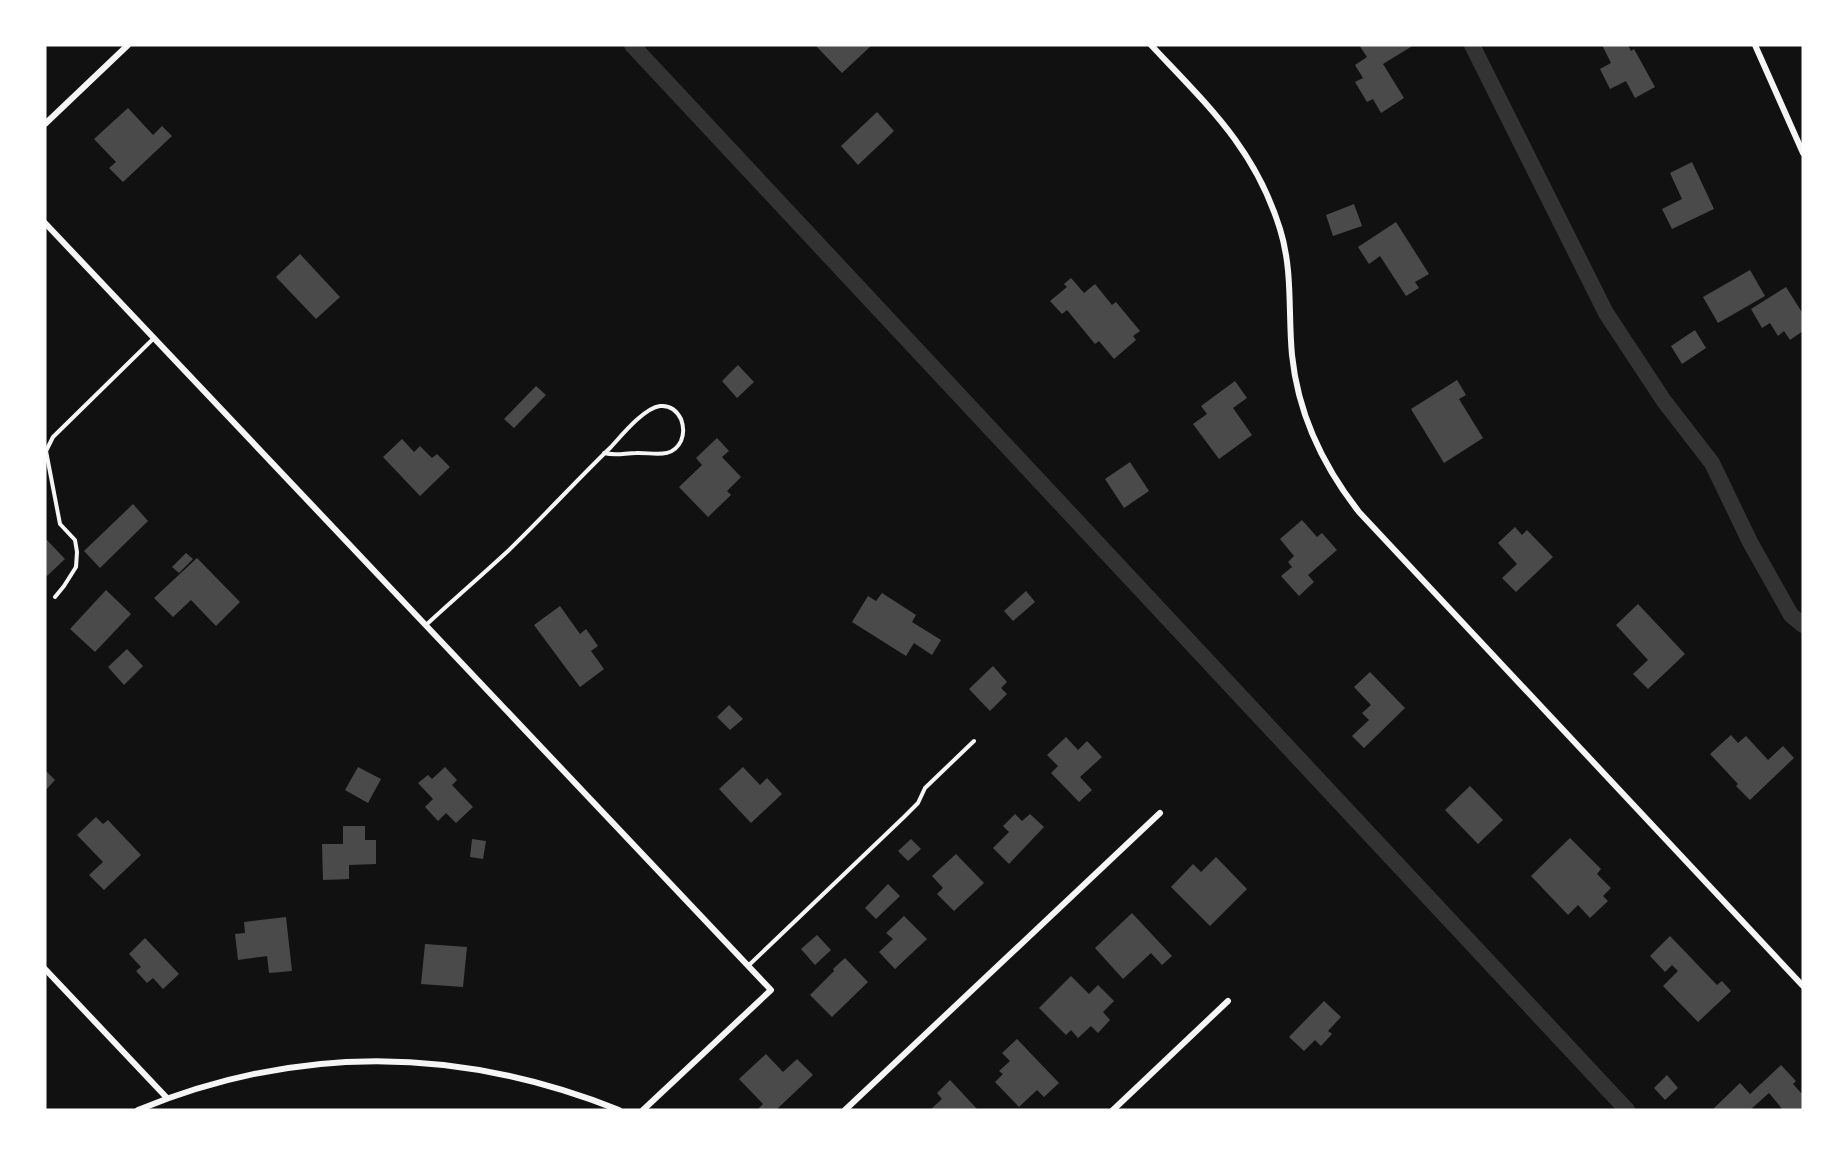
<svg xmlns="http://www.w3.org/2000/svg" width="1848" height="1155" font-family="'Source Serif 4',serif">
<style>
.lines{fill:none;stroke-linecap:round;stroke-linejoin:round}
.canal{stroke:#333;stroke-width:16}
.building{fill:#4a4a4a}
.service{stroke:#f5f5f5;stroke-width:4}
.minor{stroke:#f5f5f5;stroke-width:6}
</style>
<rect width="100%" height="100%" fill="#111"/>
<g class="lines">
<g class="canal">
<polyline points="632,45 1627,1110"/>
<polyline points="1472,45 1606,313 1664,401 1712,463 1750,542 1791,615 1803,625"/>
</g>
</g>
<g class="building">
<polygon points="815,45 872,45 842,73"/>
<polygon points="1359,45 1414,45 1383,64 1404,98 1381,113 1373,99 1367,102 1355,82 1363,78 1355,65 1367,57"/>
<polygon points="1602,45 1628,45 1631,51 1634,49 1655,87 1635,98 1626,81 1610,89 1600,69 1611,63"/>
<polygon points="128,108 153,135 162,126 172,136 123,182 109,168 116,162 94,139"/>
<polygon points="877,112 894,131 858,165 841,146"/>
<polygon points="1692,162 1714,209 1672,229 1662,209 1682,199 1670,173"/>
<polygon points="1354,204 1362,226 1333,236 1326,215"/>
<polygon points="1396,222 1429,274 1415,282 1419,288 1406,296 1380,256 1369,264 1358,247"/>
<polygon points="300,254 340,297 316,319 276,277"/>
<polygon points="1750,270 1765,296 1718,323 1703,297"/>
<polygon points="1071,278 1084,293 1095,284 1112,305 1116,302 1140,331 1133,336 1136,340 1114,359 1099,341 1095,344 1067,310 1062,314 1050,301 1067,287 1064,284"/>
<polygon points="1786,287 1803,314 1803,331 1790,340 1784,331 1778,336 1770,323 1762,328 1751,309"/>
<polygon points="1695,330 1706,348 1682,364 1671,346"/>
<polygon points="738,365 754,382 737,398 722,381"/>
<polygon points="1457,380 1466,395 1459,399 1483,438 1444,463 1411,409"/>
<polygon points="1235,381 1247,398 1233,408 1252,435 1219,459 1193,424 1207,414 1201,406"/>
<polygon points="536,386 546,395 514,428 504,419"/>
<polygon points="717,438 729,451 722,457 741,477 727,491 731,495 708,517 679,487 702,465 696,458"/>
<polygon points="402,439 414,452 420,446 432,458 437,454 450,467 420,496 383,457"/>
<polygon points="1130,462 1149,491 1124,508 1105,479"/>
<polygon points="133,504 148,521 100,568 84,551"/>
<polygon points="1302,520 1317,537 1322,533 1337,550 1308,575 1314,582 1299,596 1281,576 1292,567 1288,562 1294,556 1280,539"/>
<polygon points="1515,527 1522,535 1527,530 1553,557 1516,592 1502,578 1517,564 1498,543"/>
<polygon points="45,538 65,559 47,576 45,574"/>
<polygon points="186,553 193,559 179,573 172,567"/>
<polygon points="197,558 240,602 216,626 191,600 173,617 154,598"/>
<polygon points="106,590 131,614 95,652 70,629"/>
<polygon points="1026,591 1035,602 1013,621 1004,611"/>
<polygon points="882,593 916,615 912,622 941,640 932,655 914,643 906,656 852,622 868,596 876,601"/>
<polygon points="1638,604 1685,654 1648,689 1633,674 1648,660 1616,625"/>
<polygon points="560,606 580,634 586,629 598,646 591,651 604,669 580,687 534,625"/>
<polygon points="127,649 143,666 124,685 108,667"/>
<polygon points="993,666 1007,682 1001,688 1007,694 990,711 969,689"/>
<polygon points="1370,672 1405,708 1364,748 1352,736 1369,720 1362,713 1371,705 1354,687"/>
<polygon points="729,705 743,719 730,730 717,717"/>
<polygon points="1731,735 1738,743 1746,736 1768,760 1783,746 1794,758 1750,800 1736,786 1738,784 1710,754"/>
<polygon points="1066,737 1078,750 1087,741 1102,757 1080,777 1092,790 1079,802 1051,773 1058,766 1047,755"/>
<polygon points="358,767 381,779 368,803 345,790"/>
<polygon points="445,767 457,780 452,785 473,807 456,823 446,813 438,821 425,807 433,799 418,783 428,775 432,779"/>
<polygon points="743,767 760,785 767,778 782,794 751,823 719,789"/>
<polygon points="45,770 55,780 45,791"/>
<polygon points="1470,786 1503,820 1478,844 1445,810"/>
<polygon points="1015,814 1022,821 1030,814 1044,827 1009,864 993,848 1009,832 1003,826"/>
<polygon points="96,817 103,824 108,820 141,855 104,890 89,875 103,862 77,835"/>
<polygon points="343,826 365,826 365,840 376,840 376,864 349,865 349,879 323,880 322,844 343,844"/>
<polygon points="1570,838 1601,869 1597,874 1611,888 1603,896 1608,901 1590,918 1578,905 1568,915 1531,876"/>
<polygon points="472,839 486,841 483,859 470,857"/>
<polygon points="911,839 921,849 908,861 898,851"/>
<polygon points="956,854 984,883 954,911 937,894 943,888 932,876"/>
<polygon points="1216,857 1247,889 1210,926 1171,887 1193,864 1201,872"/>
<polygon points="888,884 900,896 876,919 865,908"/>
<polygon points="1132,913 1172,956 1162,965 1151,953 1123,979 1095,948"/>
<polygon points="904,916 927,939 895,969 879,952 893,939 886,933"/>
<polygon points="286,917 292,971 269,973 267,956 238,960 235,934 245,933 244,922"/>
<polygon points="817,935 831,950 815,965 801,949"/>
<polygon points="1670,936 1717,985 1722,981 1731,991 1698,1022 1663,986 1678,971 1672,965 1665,972 1650,956"/>
<polygon points="145,938 179,974 163,989 153,978 147,983 136,971 141,967 129,954"/>
<polygon points="425,944 467,947 463,987 421,984"/>
<polygon points="845,958 868,982 832,1017 810,995 834,971 833,969"/>
<polygon points="1071,976 1089,994 1098,985 1114,1001 1103,1012 1110,1020 1098,1033 1091,1026 1078,1038 1071,1030 1066,1035 1039,1008"/>
<polygon points="1324,1001 1341,1017 1328,1031 1332,1034 1321,1046 1315,1040 1304,1051 1289,1037"/>
<polygon points="1017,1039 1059,1083 1044,1097 1037,1090 1019,1107 995,1082 1003,1074 999,1071 1010,1061 1002,1053"/>
<polygon points="766,1054 783,1072 797,1059 813,1075 776,1110 761,1110 759,1108 763,1104 739,1079"/>
<polygon points="1781,1065 1796,1081 1793,1084 1803,1095 1803,1110 1783,1110 1769,1093 1750,1110 1712,1110 1740,1083 1750,1094"/>
<polygon points="1667,1075 1678,1088 1665,1100 1654,1088"/>
<polygon points="950,1080 978,1110 930,1110 942,1099 937,1093"/>
</g>
<g class="lines">
<g class="service">
<polyline points="55,597 64,586 76,567 77,552 75,540 60,524 46,451 53,437 154,338"/>
<path d="M426,625c27,-25 55,-49 82,-74 35,-34 68,-70 103,-104 11,-12 33,-39 49,-41 10,-1 17,5 21,13 3,8 3,15 0,22 -9,19 -29,11 -45,12 -11,0 -20,3 -32,0"/>
<polyline points="748,966 904,817 918,803 925,788 974,741"/>
</g>
<g class="minor">
<path d="M1151,45c56,60 104,103 129,184 13,41 8,84 12,126 6,59 31,111 67,157l444,474"/>
<polyline points="1755,45 1803,153"/>
<polyline points="45,124 128,45"/>
<polyline points="45,223 771,990 643,1110"/>
<polyline points="45,969 167,1098"/>
<path d="M138,1110c160,-66 321,-64 481,0"/>
<polyline points="845,1110 1160,813"/>
<polyline points="1113,1110 1228,1001"/>
</g>
</g>
<rect width="1848" height="1155" fill="none" stroke="#ffffff" stroke-width="93"/>
</svg>
